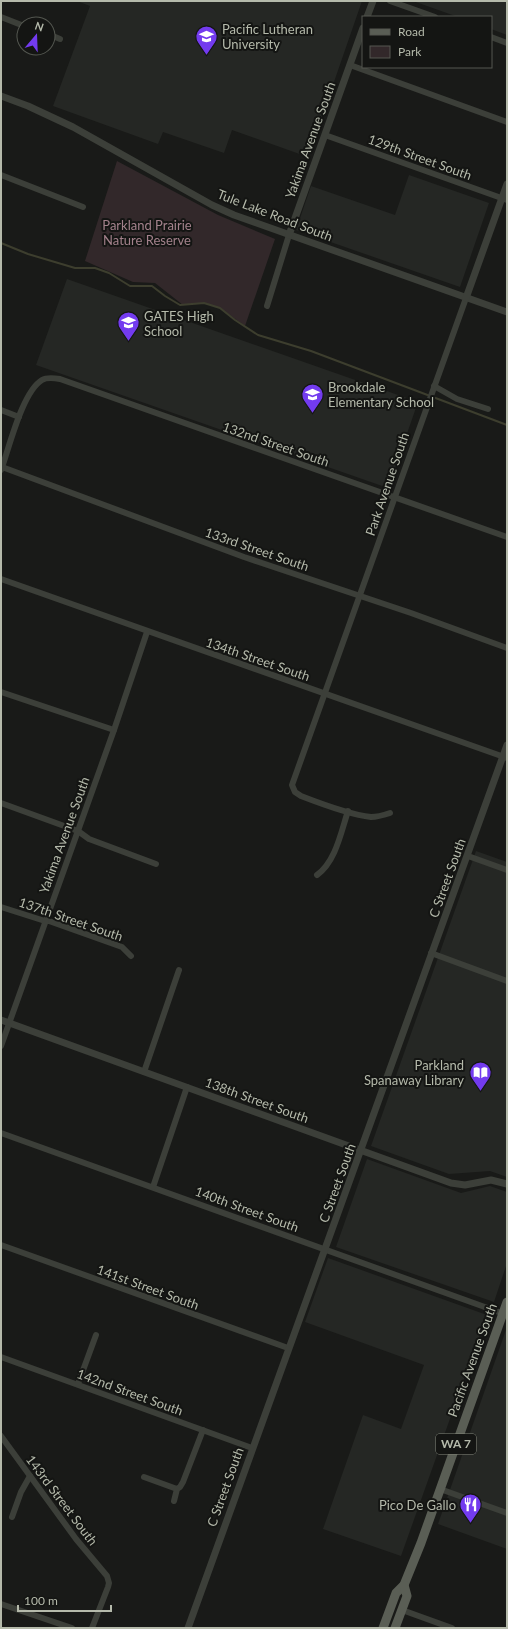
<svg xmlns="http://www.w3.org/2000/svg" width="508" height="1629" font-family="Lato,sans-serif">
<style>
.built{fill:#252724}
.green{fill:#32282a}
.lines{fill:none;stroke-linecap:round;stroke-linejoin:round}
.stream{stroke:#3d3e2e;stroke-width:2}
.minor{stroke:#3c3f39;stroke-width:6}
.tertiary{stroke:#3c3f39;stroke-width:7}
.primary{stroke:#5a5e55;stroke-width:9}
.labels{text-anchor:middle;stroke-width:4;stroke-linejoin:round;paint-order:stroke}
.shield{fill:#141513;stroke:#85887d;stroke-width:1}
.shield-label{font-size:12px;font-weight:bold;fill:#b5baab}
.poi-label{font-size:13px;fill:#b5baab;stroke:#141513;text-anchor:start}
.street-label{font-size:13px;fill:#b5baab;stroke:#141513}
.park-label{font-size:13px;fill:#a4828c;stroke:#141513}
</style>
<rect width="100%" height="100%" fill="#191a18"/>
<g class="built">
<polygon points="77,1 362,1 308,157 232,130 224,153 163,132 158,144 53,106 90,6"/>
<polygon points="413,1 507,1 507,35 491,29 491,17 458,17"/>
<polygon points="409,175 489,203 460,287 296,230 311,186 395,215"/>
<polygon points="67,279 418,402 388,488 36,365"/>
<polygon points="476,851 507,862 507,1177 490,1171 449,1174 371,1146"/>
<polygon points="367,1159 461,1193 490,1186 507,1192 507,1263 494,1302 336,1247"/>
<polygon points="328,1258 487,1315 401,1556 323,1529 363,1415 401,1429 424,1365 305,1322"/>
<polygon points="507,1327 507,1549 438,1524"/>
</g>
<polygon class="green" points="117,161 218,215 275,239 245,326 220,308 204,303 183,305 155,283 133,282 85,261"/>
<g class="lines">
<polyline class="stream" points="1,243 28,254 75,268 95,268 109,273 130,286 152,286 165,296 180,305 204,303 220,308 235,320 258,335 311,351 507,425"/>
<g class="minor">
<polyline points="390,1 435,17"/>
<polyline points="1,17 24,26"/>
<polyline points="48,34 60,39"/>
<polyline points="491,37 507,43"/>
<polyline points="350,65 507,122"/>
<polyline points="325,135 507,200"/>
<polyline points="1,175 83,207"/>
<polyline points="267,306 289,235"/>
<polyline points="434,386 457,399 488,409"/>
<polyline points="1,410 19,417"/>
<polyline points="2,467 244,557 411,613 507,648"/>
<path d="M1,470c8,-21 21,-78 41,-90 5,-3 12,-2 18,-1l447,158"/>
<polyline points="1,579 507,758"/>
<polyline points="1,692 114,730"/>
<polyline points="1,803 78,831 89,839 156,864"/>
<path d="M390,813c-6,2 -12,4 -19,4 -19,-2 -52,-14 -70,-21l-6,-4 -3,-7 174,-487"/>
<polyline points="468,856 507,870"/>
<path d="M317,875c19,-14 24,-43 31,-64"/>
<polyline points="1,907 45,921 49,921 122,947 131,956"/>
<polyline points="431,953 507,981"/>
<polyline points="1,1046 114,730 147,632"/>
<polyline points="144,1072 179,970"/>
<polyline points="1,1133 507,1315"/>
<polyline points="153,1187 187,1087"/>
<polyline points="1,1245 288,1348"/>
<polyline points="1,1357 252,1448"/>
<polyline points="78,1384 96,1335"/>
<polyline points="1,1436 76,1539 107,1576 109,1583 108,1587 92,1628"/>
<polyline points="144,1477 177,1489"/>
<polyline points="440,1489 507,1513"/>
<polyline points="174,1501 177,1489 180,1487 183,1482 203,1430"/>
<polyline points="12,1517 21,1492 30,1476"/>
<polyline points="1,1604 72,1628"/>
<polyline points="402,1610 452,1628"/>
</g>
<g class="tertiary">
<polyline points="367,17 373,1"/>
<polyline points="1,96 28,106 73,127 212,205 234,215 507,312"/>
<polyline points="289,235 363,28"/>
<polyline points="466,298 507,184"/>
<polyline points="1,1020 451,1183 465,1185 491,1180 507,1184"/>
<polyline points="188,1628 507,745"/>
</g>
<g class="primary">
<polyline points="383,1628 396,1593 404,1585 421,1543 507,1302"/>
<polyline points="395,1628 407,1596 404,1585"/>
</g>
</g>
<defs>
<symbol id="university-pin" viewBox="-11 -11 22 30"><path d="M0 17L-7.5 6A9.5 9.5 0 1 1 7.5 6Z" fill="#733bef" stroke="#141513"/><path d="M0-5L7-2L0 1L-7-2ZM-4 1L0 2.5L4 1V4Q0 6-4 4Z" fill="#fff"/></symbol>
<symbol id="school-pin" viewBox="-11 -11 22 30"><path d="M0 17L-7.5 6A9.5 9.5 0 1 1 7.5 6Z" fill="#733bef" stroke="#141513"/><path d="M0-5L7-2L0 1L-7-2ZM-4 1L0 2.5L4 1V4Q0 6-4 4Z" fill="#fff"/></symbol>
<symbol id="library-pin" viewBox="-11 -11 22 30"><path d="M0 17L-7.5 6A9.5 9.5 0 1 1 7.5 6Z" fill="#733bef" stroke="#141513"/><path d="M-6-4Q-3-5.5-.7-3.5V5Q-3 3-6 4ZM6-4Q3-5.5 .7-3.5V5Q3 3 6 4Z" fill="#fff"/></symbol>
<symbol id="restaurant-pin" viewBox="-11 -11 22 30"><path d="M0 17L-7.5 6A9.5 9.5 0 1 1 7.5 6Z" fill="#733bef" stroke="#141513"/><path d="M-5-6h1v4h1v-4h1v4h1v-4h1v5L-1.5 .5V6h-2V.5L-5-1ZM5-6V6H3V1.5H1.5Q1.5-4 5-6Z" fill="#fff"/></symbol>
</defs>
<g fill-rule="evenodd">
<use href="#university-pin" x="194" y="24" width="25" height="34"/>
<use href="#school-pin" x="116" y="310" width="25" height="34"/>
<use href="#school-pin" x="300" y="382" width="25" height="34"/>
<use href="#library-pin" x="468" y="1060" width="25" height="34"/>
<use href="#restaurant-pin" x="458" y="1492" width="25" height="34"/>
</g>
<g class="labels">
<rect class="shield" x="436" y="1434" width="40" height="20" rx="3"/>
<g class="shield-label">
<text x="456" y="1448">WA 7</text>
</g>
<g class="poi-label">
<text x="222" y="34">Pacific Lutheran<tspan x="222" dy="15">University</tspan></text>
<text x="144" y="321">GATES High<tspan x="144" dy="15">School</tspan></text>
<text x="328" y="392">Brookdale<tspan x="328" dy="15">Elementary School</tspan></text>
<text x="464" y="1070" text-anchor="end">Parkland<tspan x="464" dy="15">Spanaway Library</tspan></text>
<text x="456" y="1510" text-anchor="end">Pico De Gallo</text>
</g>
<g class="street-label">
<text transform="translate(310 140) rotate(-70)" y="5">Yakima Avenue South</text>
<text transform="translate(420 157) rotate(20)" y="5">129th Street South</text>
<text transform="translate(275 215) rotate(21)" y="5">Tule Lake Road South</text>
<text transform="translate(276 444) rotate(19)" y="5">132nd Street South</text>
<text transform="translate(387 484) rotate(-71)" y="5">Park Avenue South</text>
<text transform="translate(257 549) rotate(19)" y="5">133rd Street South</text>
<text transform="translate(258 659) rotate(19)" y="5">134th Street South</text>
<text transform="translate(64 835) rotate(-70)" y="5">Yakima Avenue South</text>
<text transform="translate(447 878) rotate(-70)" y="5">C Street South</text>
<text transform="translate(71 919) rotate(19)" y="5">137th Street South</text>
<text transform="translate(257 1100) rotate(20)" y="5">138th Street South</text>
<text transform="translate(337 1183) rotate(-70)" y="5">C Street South</text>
<text transform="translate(247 1209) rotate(20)" y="5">140th Street South</text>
<text transform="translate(148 1287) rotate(20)" y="5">141st Street South</text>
<text transform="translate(472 1360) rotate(-70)" y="5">Pacific Avenue South</text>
<text transform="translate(130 1392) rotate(20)" y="5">142nd Street South</text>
<text transform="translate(225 1487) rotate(-70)" y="5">C Street South</text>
<text transform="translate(62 1500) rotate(53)" y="5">143rd Street South</text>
</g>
<g class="park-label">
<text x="147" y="230">Parkland Prairie<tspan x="147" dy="15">Nature Reserve</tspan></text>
</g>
</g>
<rect width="508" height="1629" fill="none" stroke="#b5baab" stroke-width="4"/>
<rect x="362" y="16" width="130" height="52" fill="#141513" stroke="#545750"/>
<rect x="370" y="29" width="20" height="6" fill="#5a5e55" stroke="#545750"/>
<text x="398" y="36" font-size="12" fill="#b5baab">Road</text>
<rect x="370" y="46" width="20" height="12" fill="#32282a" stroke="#545750"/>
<text x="398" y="56" font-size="12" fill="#b5baab">Park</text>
<g transform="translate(36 36) rotate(19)"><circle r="19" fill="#141513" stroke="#545750"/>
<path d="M0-3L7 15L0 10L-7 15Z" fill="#733bef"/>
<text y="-6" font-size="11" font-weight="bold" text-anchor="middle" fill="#b5baab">N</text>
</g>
<path d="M18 1605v6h93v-6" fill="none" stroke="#b5baab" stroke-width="2"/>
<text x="24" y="1605" font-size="12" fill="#b5baab" stroke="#141513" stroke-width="3" paint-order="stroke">100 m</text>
</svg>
